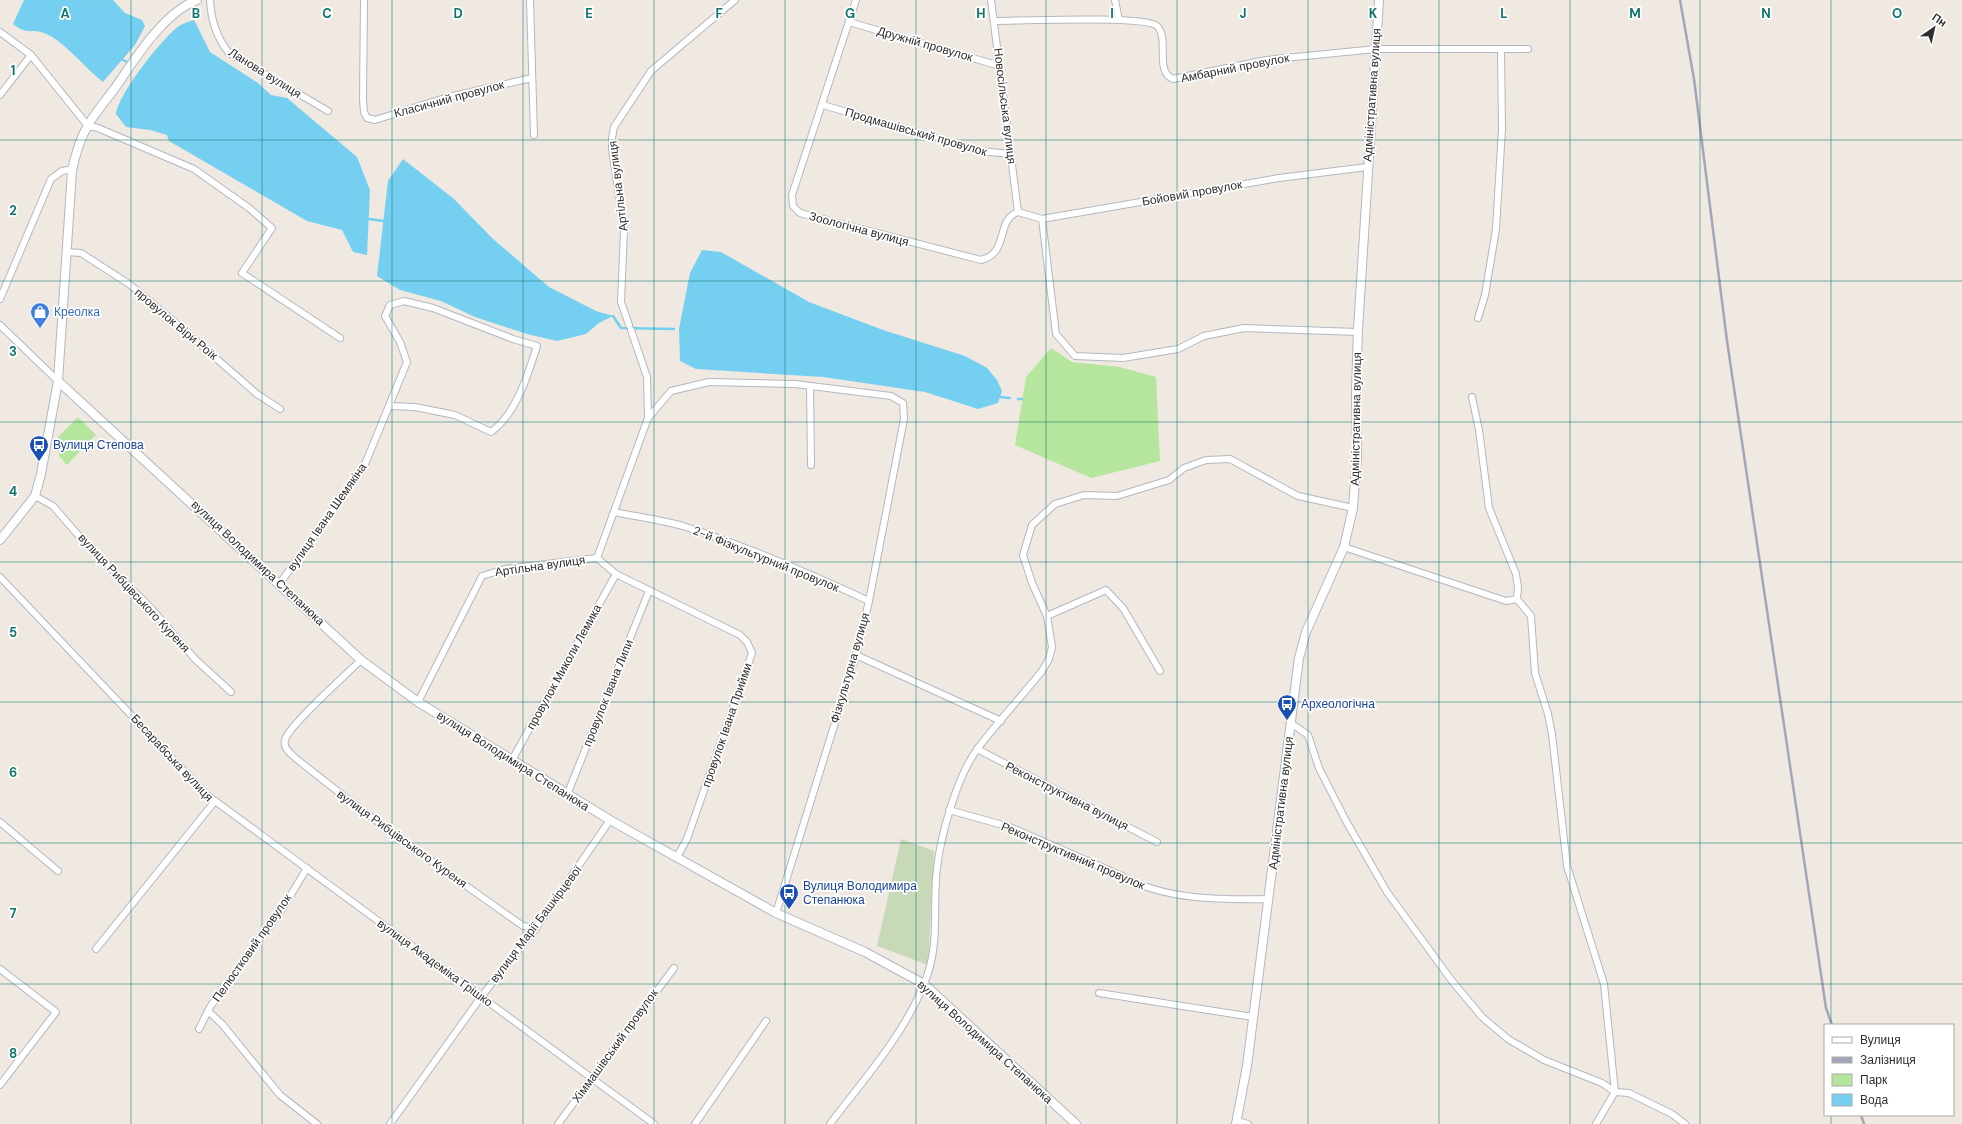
<svg xmlns="http://www.w3.org/2000/svg" width="1962" height="1124" font-family="'DM Sans',sans-serif">
<style>
.green{fill:#b6e59e}
.cemetery{fill:#c8d9b8}
.water{fill:#75cff0}
.lines{fill:none;stroke-linecap:round;stroke-linejoin:round}
.stream{stroke:#75cff0;stroke-width:2.5}
.minor-casing{stroke:#b4b7c1;stroke-width:8}
.tertiary-casing{stroke:#b4b7c1;stroke-width:10}
.minor{stroke:#fff;stroke-width:6}
.tertiary{stroke:#fff;stroke-width:8}
.rail{stroke:#a3a6b8;stroke-width:2.5}
.grid{fill:none;stroke:#0f766e;stroke-width:1;stroke-opacity:0.55}
.labels{text-anchor:middle;stroke-width:3.5;stroke-linejoin:round;paint-order:stroke}
.street-label{font-size:12px;fill:#2e2e2e;stroke:#fff}
.shop-label{font-size:12px;fill:#366cbe;stroke:#fff;text-anchor:start}
.transit-label{font-size:12px;fill:#164399;stroke:#fff;text-anchor:start}
.grid-label{font-size:13px;text-anchor:middle;font-weight:bold;fill:#0f766e;stroke:#fff;stroke-width:3.5;stroke-linejoin:round;paint-order:stroke}
</style>
<rect width="100%" height="100%" fill="#efe9e1"/>
<g class="green">
<polygon points="1051,348 1072,362 1120,367 1156,377 1160,461 1091,478 1015,445 1026,377"/>
<polygon points="78,417 96,435 67,465 59,456 58,437"/>
</g>
<polygon class="cemetery" points="901,839 934,851 928,965 877,946"/>
<g class="water">
<path d="M24,0h89l12,13 17,7 3,6 -10,19 -32,37c-16,-12 -41,-43 -59,-49 -15,-5 -15,3 -31,-9z"/>
<path d="M194,20l16,32 48,31 13,12 16,3 70,59 13,33 -3,65 -14,-3 -11,-22 -35,-9 -138,-80 -2,-6 -17,-5 -24,-3 -10,-13c2,-19 46,-76 63,-88 4,-3 10,-4 15,-6z"/>
<polygon points="403,159 454,199 492,238 549,287 596,311 613,316 599,323 586,334 557,341 527,334 475,317 441,301 400,290 377,276 388,181"/>
<polygon points="702,250 721,252 809,302 883,330 965,356 987,368 997,380 1002,391 998,403 978,409 925,392 823,377 696,369 680,361 679,329 690,273"/>
</g>
<g class="lines">
<g class="stream">
<polyline points="123,60 129,63"/>
<polyline points="369,219 383,221"/>
<polyline points="613,316 621,328 674,329"/>
<polyline points="1000,397 1010,398"/>
<polyline points="1018,399 1022,399"/>
</g>
<defs>
<g id="minor">
<path d="M210,0c1,20 6,37 19,53l99,58"/>
<polyline points="364,0 363,100 364,112 367,118 375,120 448,97 532,78"/>
<polyline points="530,0 534,135"/>
<path d="M856,0l-64,195 1,11 7,7 181,47c29,-7 14,-40 37,-48"/>
<polyline points="991,0 1018,212"/>
<polyline points="1115,0 1119,20"/>
<path d="M994,21c23,0 152,-6 163,5 13,13 -3,45 16,53l93,-19 110,-11h152"/>
<polyline points="849,22 1000,66"/>
<polyline points="0,32 31,55 88,126 98,128 194,169 249,208 272,228 242,273 340,338"/>
<polyline points="0,95 31,55"/>
<polyline points="823,105 980,151 1011,154"/>
<polyline points="1018,212 1042,219 1279,178 1367,167"/>
<polyline points="1042,219 1056,334 1075,356 1123,358 1178,349 1204,336 1244,328 1358,332"/>
<polyline points="66,252 81,253 129,284 170,318 257,394 280,409"/>
<polyline points="0,299 51,179 62,171 73,169"/>
<polyline points="1478,318 1485,295 1496,229 1502,129 1501,49"/>
<polyline points="0,325 58,381"/>
<polyline points="629,325 621,302 624,230 612,149 612,138 614,127 651,71 735,0"/>
<polyline points="810,386 811,465"/>
<polyline points="1472,397 1479,430 1489,508 1516,574 1518,588 1517,599"/>
<polyline points="648,418 671,391 709,382 795,384 891,396 903,403 904,419 869,601 856,655 776,913"/>
<polyline points="35,496 53,506 85,543 150,607 195,659 231,692"/>
<path d="M614,512c24,5 49,8 72,15 63,20 123,46 183,74"/>
<polyline points="1344,547 1506,601 1517,599 1531,616 1535,673 1548,714 1552,734 1567,866 1604,984 1615,1092 1596,1124"/>
<polyline points="597,558 616,574 740,635 747,642 752,653 687,839 677,857"/>
<polyline points="0,577 207,795 654,1124"/>
<path d="M280,583l83,-114 44,-107 -7,-20 -15,-26 5,-11 14,-4 29,7 80,31 24,7c-9,29 -21,68 -46,86l-36,-17 -40,-8 -26,-1"/>
<polyline points="1047,616 1106,590 1123,608 1160,671"/>
<polyline points="856,655 1001,721"/>
<path d="M361,660c-13,13 -73,66 -76,80 -2,7 4,12 8,16 74,60 152,115 230,170l13,2"/>
<polyline points="418,702 482,576 505,569 597,558 648,418 647,377 631,330"/>
<polyline points="1292,724 1308,735 1319,768 1346,821 1387,892 1452,981 1482,1017 1508,1039 1544,1060 1602,1083 1615,1092 1629,1093 1672,1114 1685,1124"/>
<polyline points="977,749 1157,842"/>
<polyline points="512,760 616,574"/>
<polyline points="567,795 649,591"/>
<path d="M949,810l61,17 112,49c42,24 100,24 147,23"/>
<polyline points="0,822 58,871"/>
<polyline points="96,949 215,801"/>
<polyline points="0,969 56,1012 0,1085"/>
<polyline points="1099,993 1253,1017"/>
<polyline points="208,1011 222,1024 280,1095 317,1124"/>
<polyline points="199,1029 210,1007 283,908 307,868"/>
<polyline points="1237,1121 1248,1124"/>
<polyline points="390,1124 481,997 536,928 610,820"/>
<polyline points="558,1124 674,968"/>
<polyline points="695,1124 766,1021"/>
<path d="M830,1124c34,-45 73,-88 94,-140 17,-40 8,-76 13,-116 4,-34 20,-92 41,-120 20,-26 43,-51 64,-77l7,-12 3,-12 -5,-31 -15,-33 -9,-28 9,-30 23,-21 29,-9 33,1 52,-16 15,-12 22,-8 24,-1 68,37 55,12"/>
</g>
<g id="tertiary">
<polyline points="58,381 361,660 418,702 610,820 776,913 865,952 924,984 1076,1124"/>
<path d="M0,540l35,-44 6,-22 17,-93 14,-210c3,-15 8,-32 16,-46 8,-13 18,-25 27,-37 20,-29 48,-75 82,-88"/>
<polyline points="1236,1124 1247,1066 1299,658 1306,632 1344,547 1353,508 1357,456 1356,392 1358,329 1379,0"/>
</g>
</defs>
<use href="#minor" class="minor-casing"/>
<use href="#tertiary" class="tertiary-casing"/>
<use href="#minor" class="minor"/>
<use href="#tertiary" class="tertiary"/>
<g class="rail">
<polyline points="1680,0 1694,79 1727,341 1826,1008 1832,1025"/>
<polyline points="1861,1115 1864,1124"/>
</g>
</g>
<path class="grid" d="M131,0v1124M262,0v1124M392,0v1124M523,0v1124M654,0v1124M785,0v1124M916,0v1124M1046,0v1124M1177,0v1124M1308,0v1124M1439,0v1124M1570,0v1124M1700,0v1124M1831,0v1025M0,140h1962M0,281h1962M0,422h1962M0,562h1962M0,702h1962M0,843h1962M0,984h1962M1831,1115v9"/>
<defs>
<symbol id="shop-pin" viewBox="-11 -11 22 30"><path d="M0 17L-7.5 6A9.5 9.5 0 1 1 7.5 6Z" fill="#3f7fe0" stroke="#fff"/><path d="M-5-2.5h2.3a2.7 3.5 0 0 1 5.4 0H5L5.5 6h-11ZM-1.5-2.5h3a1.5 2.3 0 0 0-3 0Z" fill="#fff"/></symbol>
<symbol id="bus-pin" viewBox="-11 -11 22 30"><path d="M0 17L-7.5 6A9.5 9.5 0 1 1 7.5 6Z" fill="#1a4fb4" stroke="#fff"/><path d="M-5-6H5V4H4V6H2V4H-2V6H-4V4H-5ZM-3.5-4V0h7V-4ZM-3.5 1.2v1.5H-2V1.2ZM2 1.2v1.5H3.5V1.2Z" fill="#fff"/></symbol>
</defs>
<g fill-rule="evenodd">
<use href="#shop-pin" x="29" y="301" width="22" height="30"/>
<use href="#bus-pin" x="28" y="434" width="22" height="30"/>
<use href="#bus-pin" x="1276" y="693" width="22" height="30"/>
<use href="#bus-pin" x="778" y="882" width="22" height="30"/>
</g>
<g class="labels">
<g class="street-label">
<text transform="translate(925 44) rotate(16)" y="4">Дружній провулок</text>
<text transform="translate(1235 68) rotate(-11)" y="4">Амбарний провулок</text>
<text transform="translate(265 73) rotate(32)" y="4">Ланова вулиця</text>
<text transform="translate(1372 95) rotate(-86)" y="4">Адміністративна вулиця</text>
<text transform="translate(449 99) rotate(-15)" y="4">Класичний провулок</text>
<text transform="translate(1005 106) rotate(83)" y="4">Новосільська вулиця</text>
<text transform="translate(916 132) rotate(16)" y="4">Продмашівський провулок</text>
<text transform="translate(618 186) rotate(-97)" y="4">Артільна вулиця</text>
<text transform="translate(1192 193) rotate(-10)" y="4">Бойовий провулок</text>
<text transform="translate(859 229) rotate(15)" y="4">Зоологічна вулиця</text>
<text transform="translate(176 324) rotate(40)" y="4">провулок Віри Роїк</text>
<text transform="translate(1356 419) rotate(-89)" y="4">Адміністративна вулиця</text>
<text transform="translate(327 517) rotate(-55)" y="4">вулиця Івана Шемякіна</text>
<text transform="translate(766 559) rotate(22)" y="4">2-й Фізкультурний провулок</text>
<text transform="translate(258 563) rotate(43)" y="4">вулиця Володимира Степанюка</text>
<text transform="translate(540 566) rotate(-8)" y="4">Артільна вулиця</text>
<text transform="translate(134 593) rotate(47)" y="4">вулиця Рибцівського Куреня</text>
<text transform="translate(564 667) rotate(-61)" y="4">провулок Миколи Лемика</text>
<text transform="translate(850 668) rotate(-74)" y="4">Фізкультурна вулиця</text>
<text transform="translate(608 693) rotate(-68)" y="4">провулок Івана Липи</text>
<text transform="translate(727 725) rotate(-71)" y="4">провулок Івана Прийми</text>
<text transform="translate(172 758) rotate(47)" y="4">Бесарабська вулиця</text>
<text transform="translate(513 761) rotate(32)" y="4">вулиця Володимира Степанюка</text>
<text transform="translate(1067 796) rotate(27)" y="4">Реконструктивна вулиця</text>
<text transform="translate(1281 803) rotate(-83)" y="4">Адміністративна вулиця</text>
<text transform="translate(402 839) rotate(36)" y="4">вулиця Рибцівського Куреня</text>
<text transform="translate(1073 856) rotate(23)" y="4">Реконструктивний провулок</text>
<text transform="translate(536 924) rotate(-53)" y="4">вулиця Марії Башкірцевої</text>
<text transform="translate(252 948) rotate(-55)" y="4">Пелюстковий провулок</text>
<text transform="translate(435 963) rotate(36)" y="4">вулиця Академіка Грішко</text>
<text transform="translate(985 1042) rotate(42)" y="4">вулиця Володимира Степанюка</text>
<text transform="translate(615 1046) rotate(-54)" y="4">Хіммашівський провулок</text>
</g>
<g class="shop-label">
<text x="54" y="316">Креолка</text>
</g>
<g class="transit-label">
<text x="53" y="449">Вулиця Степова</text>
<text x="1301" y="708">Археологічна</text>
<text x="803" y="890">Вулиця Володимира<tspan x="803" dy="14">Степанюка</tspan></text>
</g>
</g>
<g class="grid-label">
<text x="65" y="18">A</text>
<text x="196" y="18">B</text>
<text x="327" y="18">C</text>
<text x="458" y="18">D</text>
<text x="589" y="18">E</text>
<text x="719" y="18">F</text>
<text x="850" y="18">G</text>
<text x="981" y="18">H</text>
<text x="1112" y="18">I</text>
<text x="1243" y="18">J</text>
<text x="1373" y="18">K</text>
<text x="1504" y="18">L</text>
<text x="1635" y="18">M</text>
<text x="1766" y="18">N</text>
<text x="1897" y="18">O</text>
<text x="13" y="75">1</text>
<text x="13" y="215">2</text>
<text x="13" y="356">3</text>
<text x="13" y="496">4</text>
<text x="13" y="637">5</text>
<text x="13" y="777">6</text>
<text x="13" y="918">7</text>
<text x="13" y="1058">8</text>
</g>
<rect x="1824" y="1024" width="130" height="92" fill="#ffffff" stroke="#ababab"/>
<rect x="1832" y="1037" width="20" height="6" fill="#ffffff" stroke="#ababab"/>
<text x="1860" y="1044" font-size="12" fill="#2e2e2e">Вулиця</text>
<rect x="1832" y="1057" width="20" height="6" fill="#a3a6b8" stroke="#ababab"/>
<text x="1860" y="1064" font-size="12" fill="#2e2e2e">Залізниця</text>
<rect x="1832" y="1074" width="20" height="12" fill="#b6e59e" stroke="#ababab"/>
<text x="1860" y="1084" font-size="12" fill="#2e2e2e">Парк</text>
<rect x="1832" y="1094" width="20" height="12" fill="#75cff0" stroke="#ababab"/>
<text x="1860" y="1104" font-size="12" fill="#2e2e2e">Вода</text>
<g transform="translate(1934 28) rotate(34)" stroke="#ffffff" stroke-width="3" paint-order="stroke">
<path d="M0-3L7 15L0 10L-7 15Z" fill="#2e2e2e"/>
<text y="-6" font-size="11" font-weight="bold" text-anchor="middle" fill="#2e2e2e">Пн</text>
</g>
</svg>
